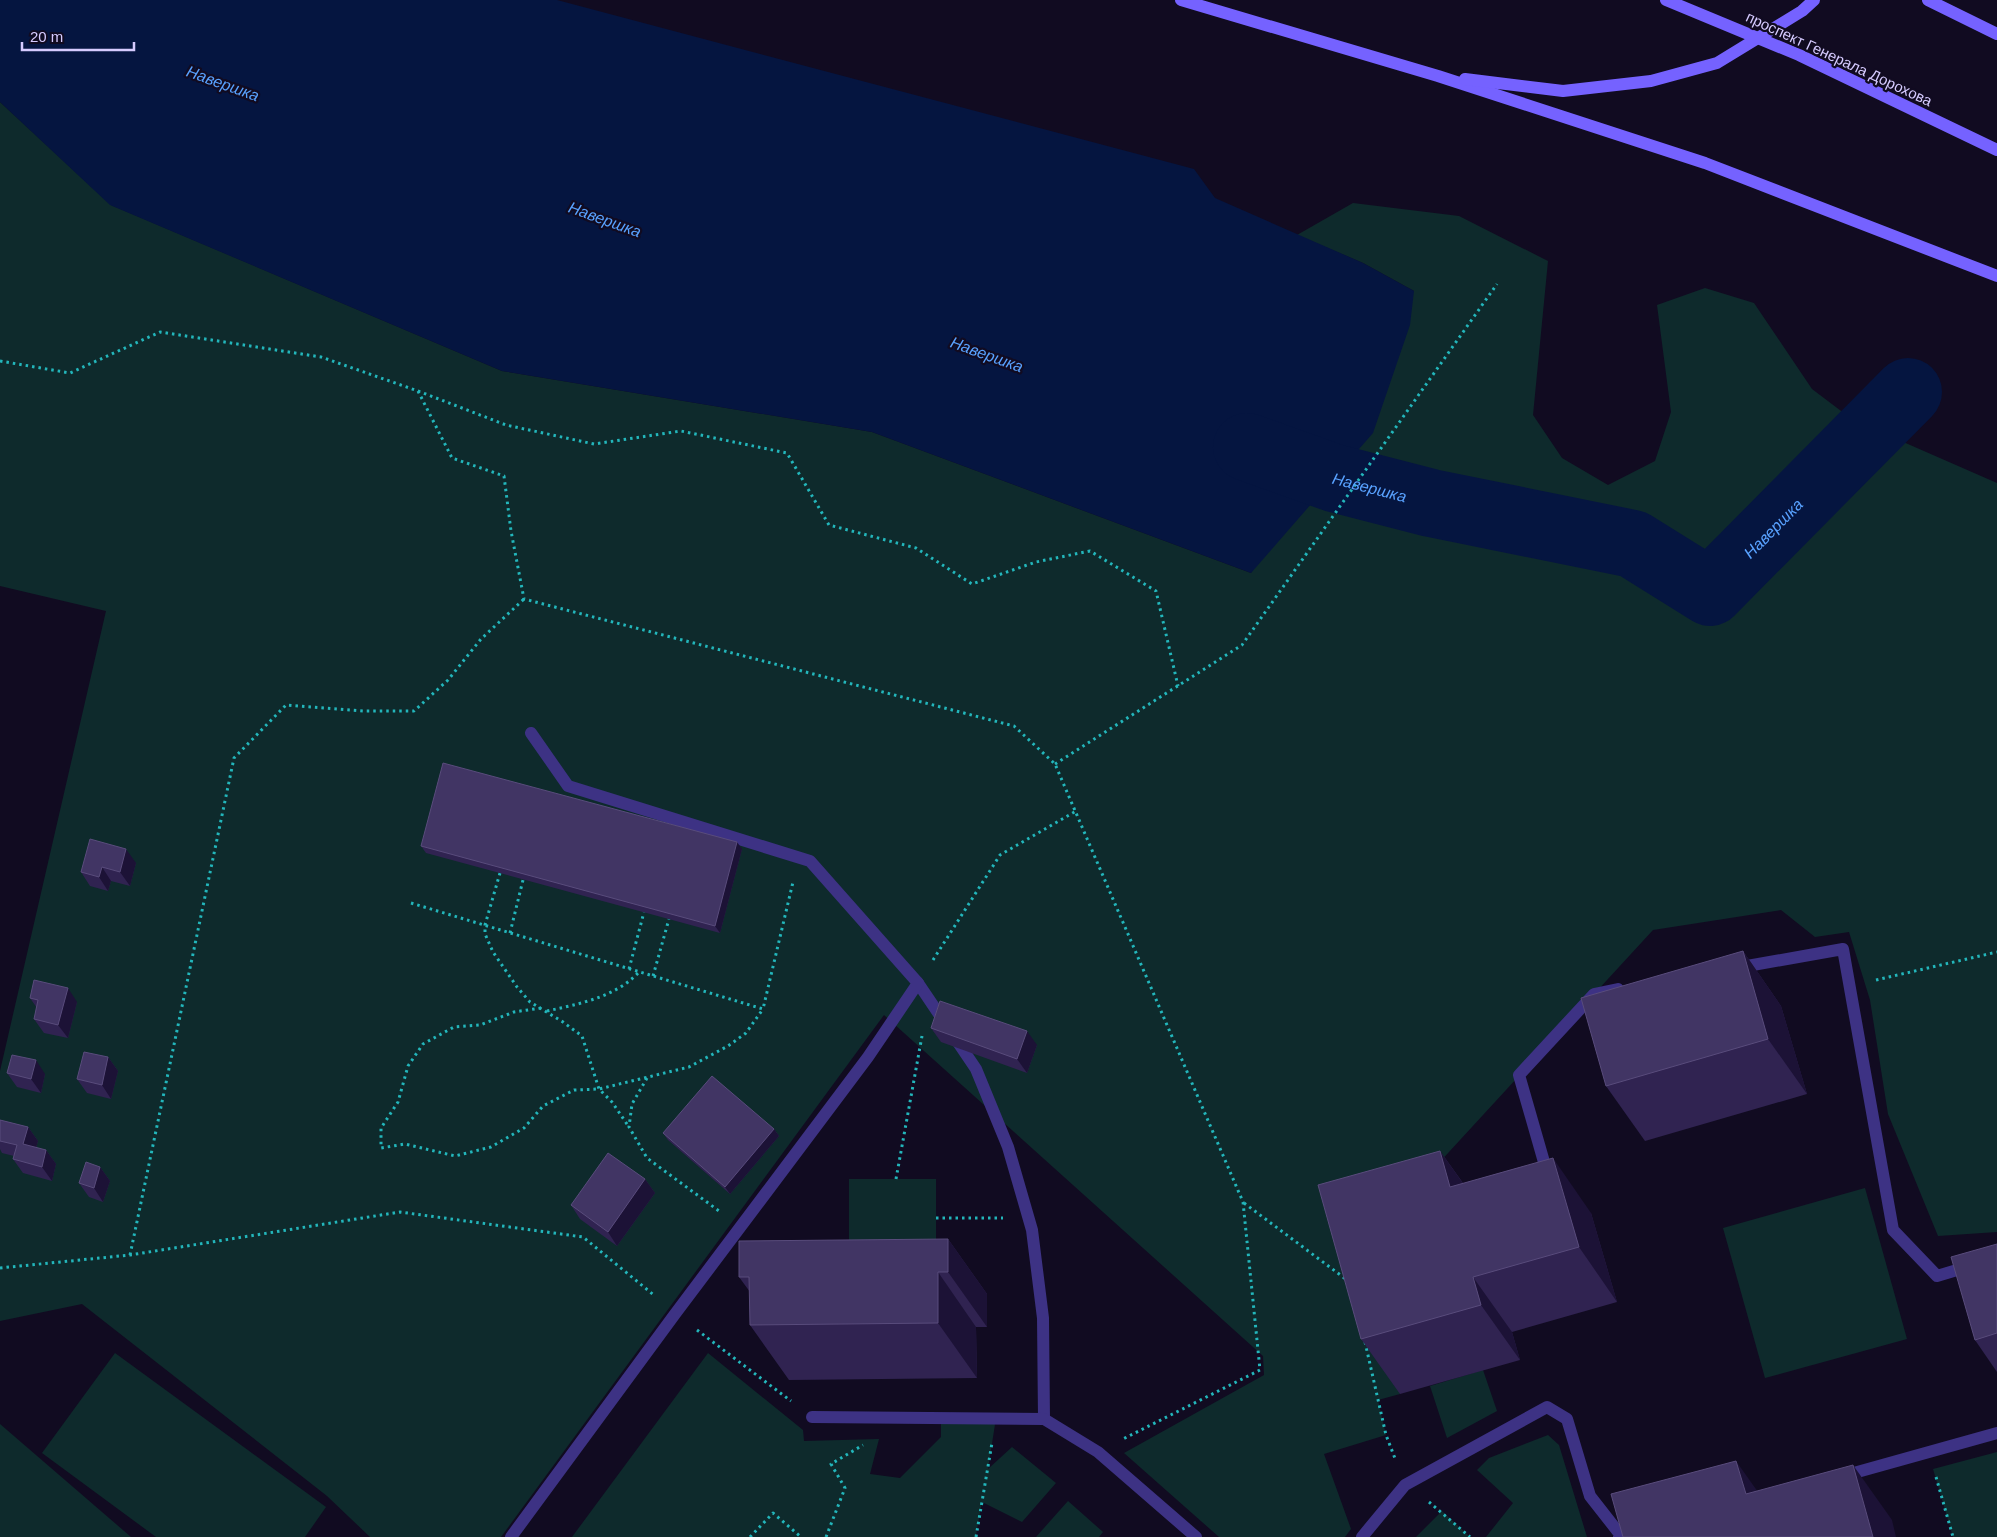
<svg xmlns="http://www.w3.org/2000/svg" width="1997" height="1537" font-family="Helvetica,sans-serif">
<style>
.green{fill:#0e2a2c}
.water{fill:#051540}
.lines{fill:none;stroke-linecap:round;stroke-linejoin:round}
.river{stroke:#051540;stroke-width:68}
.path{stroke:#23b6bb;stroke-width:3;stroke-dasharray:2.5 4;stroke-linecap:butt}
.lane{stroke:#3d3284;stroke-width:12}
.secondary{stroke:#7562ff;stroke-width:12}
.secondary-bridge{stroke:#7562ff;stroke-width:12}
.wall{fill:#302351}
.shaded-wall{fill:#1c1236}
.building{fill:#413564;stroke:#594c7c}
.labels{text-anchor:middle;stroke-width:4.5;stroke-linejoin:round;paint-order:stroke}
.street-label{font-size:15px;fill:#d6cbff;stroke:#110b21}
.water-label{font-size:16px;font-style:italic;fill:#59a2ff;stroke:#110b21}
</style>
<rect width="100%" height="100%" fill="#110b21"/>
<g class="green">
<polygon points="0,102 111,205 502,371 872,432 1251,573 1414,291 1363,263 1297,235 1353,203 1459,216 1548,261 1533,415 1562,458 1608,485 1655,461 1671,412 1657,305 1705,288 1754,303 1812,389 1853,420 1997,483 1997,1232 1938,1236 1888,1114 1870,1000 1849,932 1815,937 1781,910 1653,930 1357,1252 1400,1394 1378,1400 1386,1435 1324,1454 1351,1529 1345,1537 1219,1537 1124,1453 1264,1375 1263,1356 884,1015 501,1537 370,1537 327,1496 82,1304 0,1321 0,1071 106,611 0,586"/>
<rect x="849" y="1179" width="87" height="67"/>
<polygon points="1865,1188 1907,1339 1765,1378 1723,1228"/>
<polygon points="115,1353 326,1507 305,1537 156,1537 42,1453"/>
<polygon points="708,1353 803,1430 804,1441 879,1439 870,1474 900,1478 941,1437 941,1418 996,1418 988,1469 1012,1447 1056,1483 1022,1522 982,1502 976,1535 978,1537 572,1537"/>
<polygon points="1483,1370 1497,1411 1447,1438 1430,1386"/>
<polygon points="0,1424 131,1537 0,1537"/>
<polygon points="1548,1435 1559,1445 1587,1537 1486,1537 1513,1503 1477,1470 1489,1458"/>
<polygon points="1997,1452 1997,1537 1953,1537 1933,1469"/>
<polygon points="1068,1501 1103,1532 1099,1537 1036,1537"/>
<polygon points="1442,1511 1470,1537 1416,1537"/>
</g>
<polygon class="water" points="0,0 557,0 1194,169 1215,198 1363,263 1414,291 1410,325 1373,433 1251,573 872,432 502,371 110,205 0,102"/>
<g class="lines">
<path class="river" id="s1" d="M1247,447l87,31 97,25 202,41 77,48 198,-200"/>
<g class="path">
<polyline points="0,361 70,373 160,332 321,357 418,391 506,425 594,444 681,431 787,453 829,525 916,548 972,584 1036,562 1090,551 1156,591 1178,686"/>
<polyline points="418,391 452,458 504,476 511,531 524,599 1014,726 1055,764 1243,1202 1260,1370 1123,1439"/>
<polyline points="1055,764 1242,645 1497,284"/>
<polyline points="500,873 485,925 485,934 493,952 517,987 530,1002 563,1022 582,1036 599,1089 612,1102 629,1127"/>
<polyline points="411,903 763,1009 793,882"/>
<polyline points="510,933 523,880"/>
<polyline points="933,960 1000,855 1076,811"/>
<polyline points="629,969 644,912"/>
<polyline points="653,976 669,919"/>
<polyline points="1876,980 1997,952"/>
<polyline points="541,1008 514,1012 480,1025 454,1027 423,1044 408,1066 398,1102 381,1128 381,1148 405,1144 455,1156 491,1147 524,1128 543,1106 574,1090 599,1089 689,1067 728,1046 746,1033 763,1009"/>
<path d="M547,1011c32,-7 69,-14 92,-39"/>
<polyline points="647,1078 632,1104 629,1127 647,1158 719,1211"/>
<polyline points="896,1179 922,1036"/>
<polyline points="1244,1203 1347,1280"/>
<polyline points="936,1218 1003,1218"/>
<polyline points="130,1255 234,758 286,705 363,711 414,711 448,680 481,639 524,599"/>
<polyline points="0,1268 130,1255 400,1212 583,1237 655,1296"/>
<polyline points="697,1330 791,1401"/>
<polyline points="1365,1342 1386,1435 1396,1461"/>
<polyline points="1936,1477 1953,1537"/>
<polyline points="1429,1502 1470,1537"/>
<polyline points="750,1537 773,1513 801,1537"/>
<polyline points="826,1537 845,1488 831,1464 863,1445"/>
<polyline points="976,1537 992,1443"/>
</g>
<g class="lane">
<polyline points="1736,968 1843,949 1893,1230 1937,1276 1997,1258"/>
<polyline points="918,983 976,1069 1008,1147 1032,1230 1043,1318 1044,1419"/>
<polyline points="1538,1176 1544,1162 1519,1075 1594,994 1618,989"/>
<polyline points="812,1417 1044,1419 1098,1452 1196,1537"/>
<polyline points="1843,1476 1997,1433"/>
<polyline points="511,1537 675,1314 868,1057 918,983 810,861 568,786 531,733"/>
<polyline points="1362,1537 1405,1485 1547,1407 1567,1419 1590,1496 1619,1533 1619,1537"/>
</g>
<g class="secondary">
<polyline points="1181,0 1438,76 1705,163 1997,276"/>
<polyline points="1928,0 1997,34"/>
<polyline points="1465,79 1563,91 1651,81 1717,63 1802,11 1814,0"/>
</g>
<polyline class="secondary-bridge" points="1666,0 1799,55 1997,150"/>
</g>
<g class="wall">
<polygon points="90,839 136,863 130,886 111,881 108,891 90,886 81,872"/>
<polygon points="421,846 742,849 720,933 426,853"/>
<polygon points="1743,951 1781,1006 1807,1094 1645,1141 1606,1086"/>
<polygon points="30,998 77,1002 68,1038 44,1033 34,1019 37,1008"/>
<polygon points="931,1028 1037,1045 1027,1073 941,1042"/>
<polygon points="108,1057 118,1071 111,1099 87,1093 77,1079"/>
<polygon points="7,1073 45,1074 41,1093 17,1087"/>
<polygon points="0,1120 28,1127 38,1141 36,1148 46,1150 56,1164 52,1181 23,1173 13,1159 14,1156 2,1153 0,1149"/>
<polygon points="774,1129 779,1136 730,1194 668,1140 663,1133"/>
<polygon points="1440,1151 1463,1183 1591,1213 1617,1302 1512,1332 1520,1360 1400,1394 1361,1339"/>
<polygon points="100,1167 110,1181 103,1202 89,1197 79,1183"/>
<polygon points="645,1179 655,1193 617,1246 580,1219 571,1205"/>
<polygon points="948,1239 987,1294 987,1327 976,1327 977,1378 789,1380 750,1325 750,1292 739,1277"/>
<polygon points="1997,1244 1997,1372 1975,1340"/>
</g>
<g class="shaded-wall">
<polygon points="737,842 742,849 720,933 715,926"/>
<polygon points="126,849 136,863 130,886 120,872"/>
<polygon points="102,867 111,881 108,891 99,877"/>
<polygon points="1743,951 1781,1006 1807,1094 1768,1039"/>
<polygon points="68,988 77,1002 68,1038 58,1025"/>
<polygon points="1027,1031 1037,1045 1027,1073 1017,1059"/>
<polygon points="108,1057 118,1071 111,1099 102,1085"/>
<polygon points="36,1060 45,1074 41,1093 31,1079"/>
<polygon points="28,1127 38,1141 33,1158 23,1144"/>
<polygon points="774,1129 779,1136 730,1194 725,1187"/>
<polygon points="46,1150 56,1164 52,1181 42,1167"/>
<polygon points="1440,1151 1479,1206 1450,1187"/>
<polygon points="1553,1158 1591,1213 1617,1302 1579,1247"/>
<polygon points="100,1167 110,1181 103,1202 94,1188"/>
<polygon points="645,1179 655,1193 617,1246 608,1232"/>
<polygon points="948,1239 987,1294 987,1327 948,1272"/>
<polygon points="938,1272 976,1327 977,1378 938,1323"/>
<polygon points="1473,1277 1512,1332 1520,1360 1481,1305"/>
<polygon points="1736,1461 1775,1516 1746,1494"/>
<polygon points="1853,1465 1892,1520 1896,1537 1873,1537"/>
</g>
<g class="building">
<polygon points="443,763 737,842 715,926 421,846"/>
<polygon points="90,839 126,849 120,872 102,867 99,877 81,872"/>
<polygon points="1743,951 1768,1039 1606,1086 1581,998"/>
<polygon points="34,980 68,988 58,1025 34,1019 38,1000 30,998"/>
<polygon points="940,1001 1027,1031 1017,1059 931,1028"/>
<polygon points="84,1052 108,1057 102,1085 77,1079"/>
<polygon points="12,1055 36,1060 31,1079 7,1073"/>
<polygon points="712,1076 774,1129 725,1187 663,1133"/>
<polygon points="0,1120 28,1127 23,1144 46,1150 42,1167 13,1159 17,1145 0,1141"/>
<polygon points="1440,1151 1450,1187 1553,1158 1579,1247 1473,1277 1481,1305 1361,1339 1318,1185"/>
<polygon points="608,1153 645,1179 608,1232 571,1205"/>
<polygon points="86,1162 100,1167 94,1188 79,1183"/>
<polygon points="948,1239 948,1272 938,1272 938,1323 750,1325 749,1277 739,1277 739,1241"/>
<polygon points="1997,1244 1997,1333 1975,1340 1951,1257"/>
<polygon points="1736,1461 1746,1494 1853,1465 1873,1537 1623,1537 1611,1494"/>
</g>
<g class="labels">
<g class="street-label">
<text transform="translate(1839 59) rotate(25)" y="5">проспект Генерала Дорохова</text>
</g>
<g class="water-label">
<text transform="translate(223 83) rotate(20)" y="6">Навершка</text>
<text transform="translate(605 219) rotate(20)" y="6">Навершка</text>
<text transform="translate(987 354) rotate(20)" y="6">Навершка</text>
<text dy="6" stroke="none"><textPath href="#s1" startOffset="129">Навершка</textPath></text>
<text dy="6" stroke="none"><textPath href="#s1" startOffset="579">Навершка</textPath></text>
</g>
</g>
<path d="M22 42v8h112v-8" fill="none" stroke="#d6cbff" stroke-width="2.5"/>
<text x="30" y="42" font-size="15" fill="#d6cbff" stroke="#110b21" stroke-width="4" paint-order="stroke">20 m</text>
</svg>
